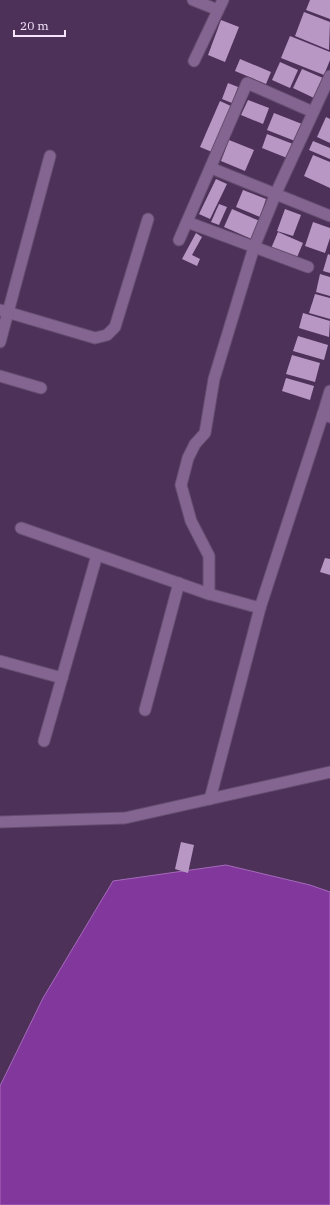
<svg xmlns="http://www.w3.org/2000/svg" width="330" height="1205" font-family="'IBM Plex Serif',serif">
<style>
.water{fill:#82379d;stroke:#a56bba}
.building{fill:#b897c5}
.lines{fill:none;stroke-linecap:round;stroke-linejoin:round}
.minor-casing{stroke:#654d6f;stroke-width:13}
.minor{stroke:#846591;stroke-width:11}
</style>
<rect width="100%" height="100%" fill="#4d3158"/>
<polygon class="water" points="226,865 310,885 330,892 330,1205 0,1205 0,1086 43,998 113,881"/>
<g class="building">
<polygon points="310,0 330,0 330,19 306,10"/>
<polygon points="304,12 330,22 329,50 295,36"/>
<polygon points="221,20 239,27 225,62 208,55"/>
<polygon points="290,36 330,52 330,60 324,75 281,58"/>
<polygon points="240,59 271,72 266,84 235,71"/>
<polygon points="280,62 298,70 290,88 272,80"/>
<polygon points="302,69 323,78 314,98 293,88"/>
<polygon points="228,83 238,87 232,103 222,99"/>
<polygon points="248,100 269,108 263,124 241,115"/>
<polygon points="220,101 233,107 212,152 200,147"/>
<polygon points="274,113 302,124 295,141 267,130"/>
<polygon points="326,117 330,119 330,143 317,137"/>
<polygon points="267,134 293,144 287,158 262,148"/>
<polygon points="229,140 254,150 245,171 221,161"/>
<polygon points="313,141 330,148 330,159 309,150"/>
<polygon points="313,155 330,162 330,188 304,176"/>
<polygon points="216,179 227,184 210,219 199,214"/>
<polygon points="243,190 266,199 260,217 236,207"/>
<polygon points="219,204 227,207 219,225 211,222"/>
<polygon points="232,209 262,222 254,240 224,227"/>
<polygon points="285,209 301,215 293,236 277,231"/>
<polygon points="313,222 330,228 330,238 325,253 305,246"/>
<polygon points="278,232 303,243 295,262 270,251"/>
<polygon points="196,233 202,237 192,255 200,259 197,266 182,259"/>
<polygon points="328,254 330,255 330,273 323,271"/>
<polygon points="320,274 330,277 330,296 316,292"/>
<polygon points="315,294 330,298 330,319 309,313"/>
<polygon points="303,313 330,321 329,337 299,328"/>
<polygon points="298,336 328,345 324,360 293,351"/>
<polygon points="292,355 320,363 315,382 286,374"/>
<polygon points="286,378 314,386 310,400 282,391"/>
<polygon points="325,558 330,559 330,575 320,572"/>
<polygon points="181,842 194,845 188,873 175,869"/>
</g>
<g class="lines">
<defs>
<g id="minor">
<polyline points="193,0 218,10"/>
<polyline points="194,61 223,0"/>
<polyline points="211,168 330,216"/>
<polyline points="187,222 308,267"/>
<polyline points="179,240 247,83 313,112"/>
<polyline points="0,310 95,338 107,335 115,327 148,219"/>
<polyline points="0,342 50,156"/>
<polyline points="0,376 41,388"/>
<polyline points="330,417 323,414 330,391"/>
<polyline points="21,528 209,594 260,608 323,414"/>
<polyline points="209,594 209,556 191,521 181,485 188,458 195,444 205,433 214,379 254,247 276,193 330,76"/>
<polyline points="0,661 62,678"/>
<polyline points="145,710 179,583"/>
<polyline points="44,741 97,555"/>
<polyline points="210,799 260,608"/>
<polyline points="0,822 125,818 330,772"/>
</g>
</defs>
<use href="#minor" class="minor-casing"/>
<use href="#minor" class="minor"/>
</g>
<path d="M14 30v6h51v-6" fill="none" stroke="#f6e5fd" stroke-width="2"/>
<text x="20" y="30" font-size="12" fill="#f6e5fd" stroke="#4d3158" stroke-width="3" paint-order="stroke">20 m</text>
</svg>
